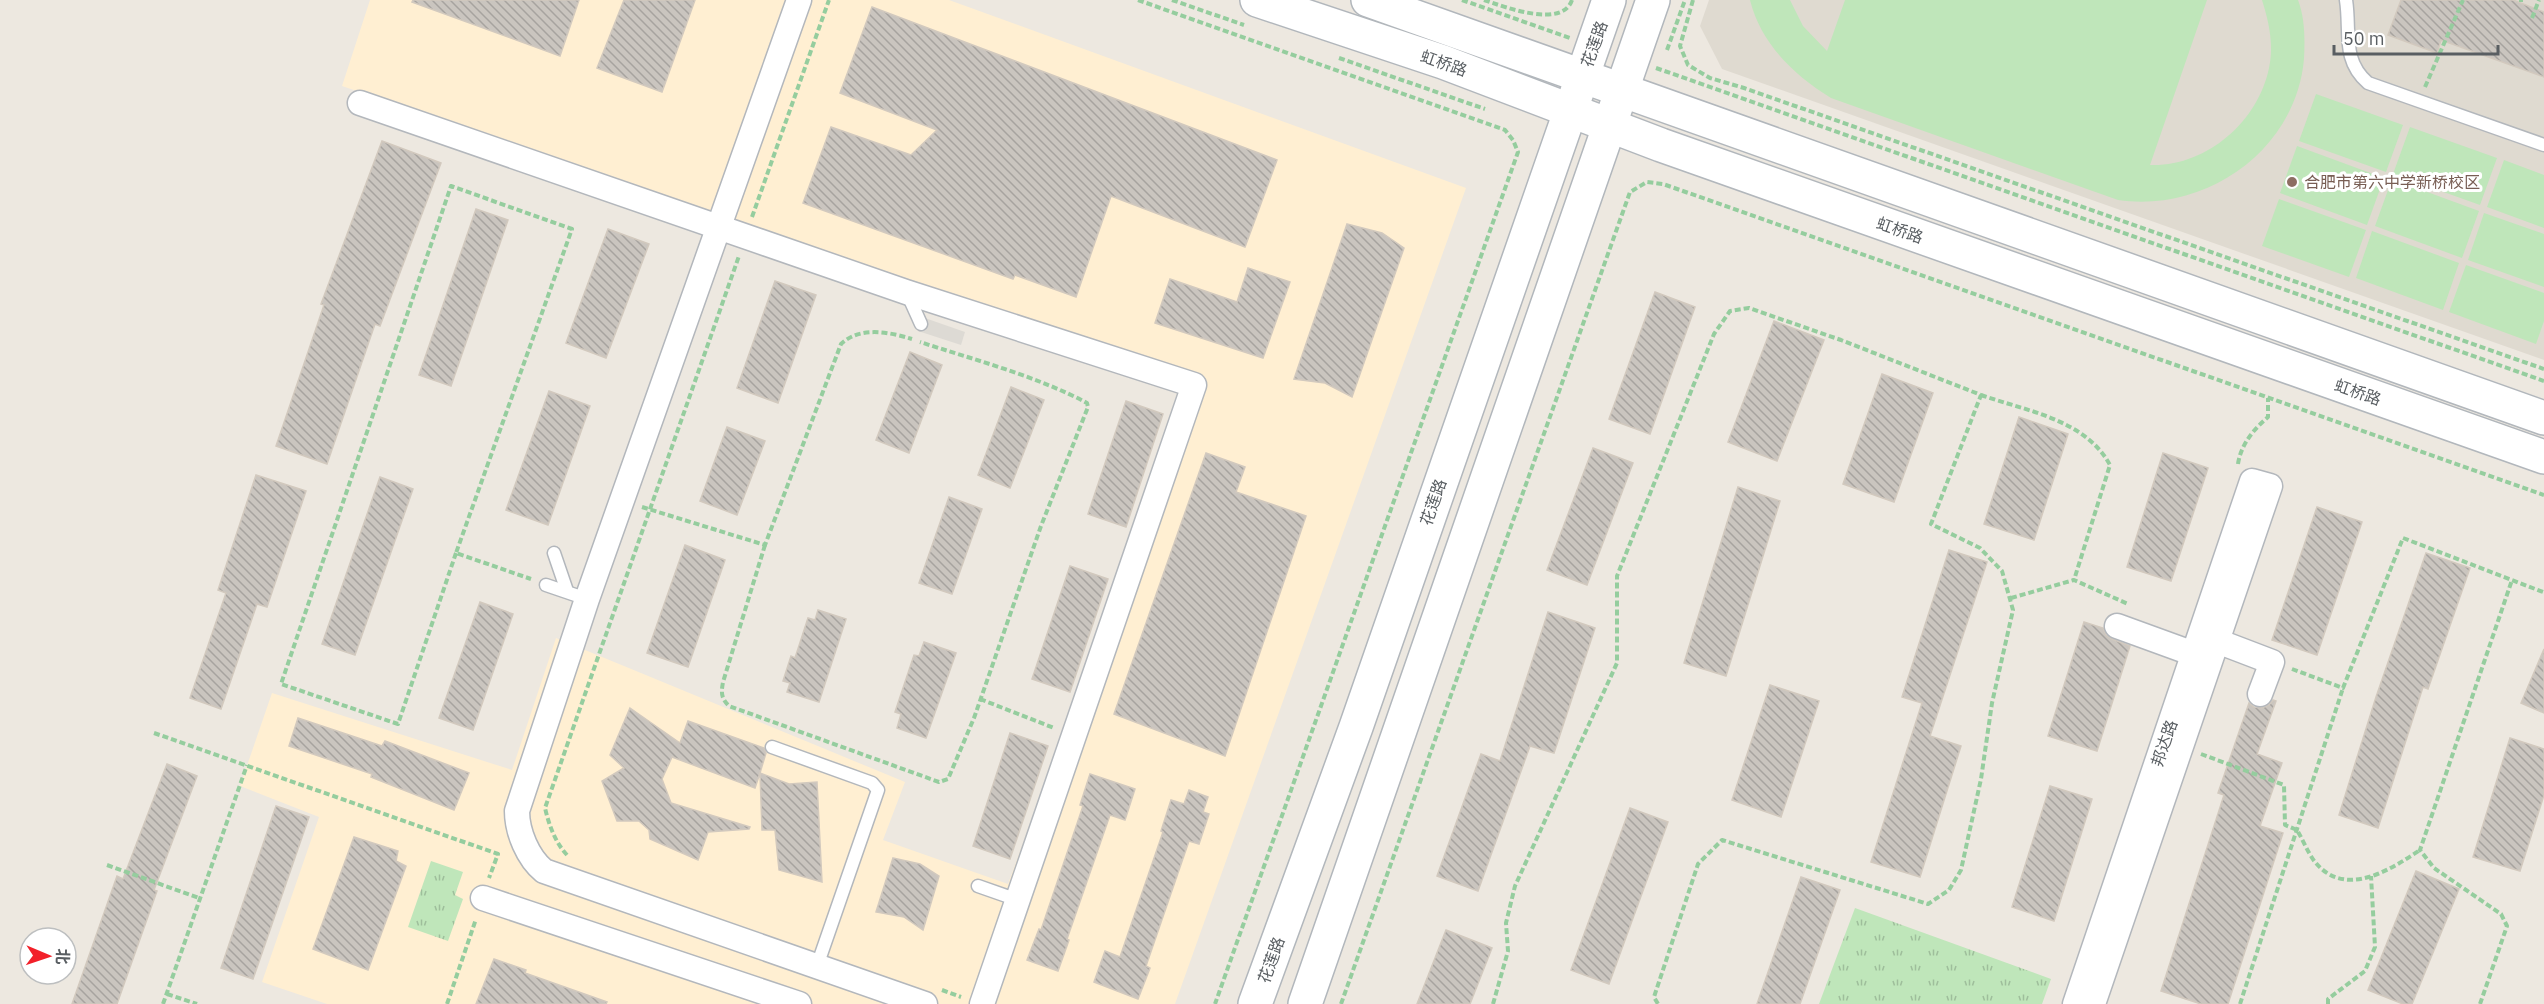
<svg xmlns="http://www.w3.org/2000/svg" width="2544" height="1004" font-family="'IBM Plex Sans','Noto Sans SC',sans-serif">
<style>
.commercial{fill:#ffefd2}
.industrial{fill:#dddad4}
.education{fill:#dfdad0}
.grass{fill:url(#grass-tufts)}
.garden{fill:#bfe6ba}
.building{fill:url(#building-back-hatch);stroke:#d2c9be;stroke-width:1.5}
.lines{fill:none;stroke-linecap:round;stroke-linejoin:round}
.lane-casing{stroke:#b3b7bc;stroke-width:15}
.street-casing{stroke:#b3b7bc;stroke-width:27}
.secondary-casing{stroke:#b2b7bc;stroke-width:36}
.path{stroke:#95cd9e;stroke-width:4;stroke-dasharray:6 3;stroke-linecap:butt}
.lane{stroke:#fff;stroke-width:12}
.street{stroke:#fff;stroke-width:24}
.secondary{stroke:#fff;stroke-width:33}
.education-dot{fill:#8d6e63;stroke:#fff;stroke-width:2}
.labels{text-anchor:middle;stroke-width:6;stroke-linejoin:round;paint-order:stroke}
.street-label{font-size:16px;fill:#595e62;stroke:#fff}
.education-label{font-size:16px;fill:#785e54;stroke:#fff;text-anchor:start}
</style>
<defs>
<pattern id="grass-tufts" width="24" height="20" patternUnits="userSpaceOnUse" patternTransform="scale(1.5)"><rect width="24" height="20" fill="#bfe6ba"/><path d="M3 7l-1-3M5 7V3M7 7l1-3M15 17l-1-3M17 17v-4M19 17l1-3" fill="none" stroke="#9ebe9b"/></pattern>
<pattern id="building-back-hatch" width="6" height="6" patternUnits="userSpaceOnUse" patternTransform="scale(1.5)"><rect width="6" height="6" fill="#cac5bf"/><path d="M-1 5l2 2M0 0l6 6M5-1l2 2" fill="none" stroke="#a7a39f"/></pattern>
</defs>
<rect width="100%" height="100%" fill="#ede8e0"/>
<polygon class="commercial" points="370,0 949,0 1466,188 1175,1004 327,1004 262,982 319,817 240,786 272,693 512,770 556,638 905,782 883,840 1008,884 1194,376 342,86"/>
<polygon class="industrial" points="922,317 965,332 961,345 918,331"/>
<polygon class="education" points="1709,0 2544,0 2544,360 1722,69 1700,26"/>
<g class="grass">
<polygon points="431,861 463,872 455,895 463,899 448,941 408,927"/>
<polygon points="1855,908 2051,979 2042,1004 1819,1004"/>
</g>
<g class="garden">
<path d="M1750,0h40l13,26 24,25 18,-51h362l-57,165c56,2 108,-43 119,-97 5,-23 0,-46 -7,-68h36c7,18 7,40 6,59 -8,91 -98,154 -186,141l-287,-102c-37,-23 -70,-54 -81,-98z"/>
<polygon points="2316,94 2403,125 2386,172 2299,141"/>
<polygon points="2410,127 2497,158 2480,205 2393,174"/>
<polygon points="2297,146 2384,178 2367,225 2280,193"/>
<polygon points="2504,160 2544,175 2544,228 2487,207"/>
<polygon points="2392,179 2479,211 2462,258 2375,226"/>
<polygon points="2279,199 2366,230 2349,277 2262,246"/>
<polygon points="2484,213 2544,234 2544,287 2468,260"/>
<polygon points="2372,231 2459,263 2443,310 2356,278"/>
<polygon points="2466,265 2544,293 2544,321 2536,344 2449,312"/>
</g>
<g class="building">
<polygon points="413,0 579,0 560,56 412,2"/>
<polygon points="624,0 695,0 662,92 597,68"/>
<polygon points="2401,0 2513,0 2544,12 2544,77 2441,40 2437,53 2388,35"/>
<polygon points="872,7 1277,160 1245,247 1111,196 1076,297 1015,275 1013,279 803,203 831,127 911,155 937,130 840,93"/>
<polygon points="382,141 441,163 380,326 375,324 327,464 276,446 324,305 321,304"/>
<polygon points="476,209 508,220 451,386 419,375"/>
<polygon points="1347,224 1382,233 1404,248 1352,397 1325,383 1294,379"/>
<polygon points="608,229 649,244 606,358 566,343"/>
<polygon points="1248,268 1290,282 1263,358 1155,323 1170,279 1237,302"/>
<polygon points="775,281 816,295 778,403 737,388"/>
<polygon points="1655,292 1695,307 1650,434 1609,419"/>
<polygon points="1774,321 1824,340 1777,461 1728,442"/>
<polygon points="910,352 942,365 909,453 876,440"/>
<polygon points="1882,374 1933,393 1894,502 1843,484"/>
<polygon points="1011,387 1044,400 1010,488 978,475"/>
<polygon points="549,391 590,406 548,525 506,510"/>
<polygon points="1126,401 1163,414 1126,527 1088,514"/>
<polygon points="2019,417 2068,434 2034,540 1984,524"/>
<polygon points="727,427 765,441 737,515 700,501"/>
<polygon points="1593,448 1633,463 1587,585 1547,570"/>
<polygon points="1206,453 1245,467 1236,492 1306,516 1225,756 1114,714"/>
<polygon points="2163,453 2208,468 2171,581 2127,567"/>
<polygon points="256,475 306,491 267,607 257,604 221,709 190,698 226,593 218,590"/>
<polygon points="380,477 413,489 355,655 322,644"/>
<polygon points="1738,487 1780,501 1726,676 1684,663"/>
<polygon points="949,497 982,509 952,594 919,583"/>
<polygon points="2317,507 2362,522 2317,655 2272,640"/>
<polygon points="685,545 725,560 688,667 647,653"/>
<polygon points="1949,550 1987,562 1930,736 1961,746 1920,877 1871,862 1922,703 1902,697"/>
<polygon points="2426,553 2470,568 2428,689 2423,687 2378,828 2339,815 2376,697"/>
<polygon points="1070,566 1108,579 1070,692 1032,679"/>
<polygon points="480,602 513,614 473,730 439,718"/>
<polygon points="818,610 846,619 819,702 787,692 790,683 783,681 791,656 795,658 808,618 815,620"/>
<polygon points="1548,612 1595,628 1554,753 1530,746 1478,891 1437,876 1481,754 1500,761"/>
<polygon points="2084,622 2103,628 2106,635 2112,639 2130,646 2097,751 2048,736"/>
<polygon points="924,642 956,653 926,738 897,728 901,714 895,712 914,655 919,656"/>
<polygon points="2544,649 2544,713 2521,703"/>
<polygon points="1770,685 1819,701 1781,817 1732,800"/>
<polygon points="2273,700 2276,701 2257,754 2282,763 2260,826 2283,833 2228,1004 2201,1004 2161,991 2224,795 2218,793 2249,703 2254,707 2262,708 2269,705"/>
<polygon points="630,708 680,743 688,721 764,748 766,753 760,773 789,784 817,782 822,882 779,870 775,830 762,830 760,773 755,788 672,757 662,779 671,803 750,827 749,829 708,832 698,860 650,839 649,830 639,821 617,821 602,781 624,768 610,755"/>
<polygon points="298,718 382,746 385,741 469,773 454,810 371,777 372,774 289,746"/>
<polygon points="1010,733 1048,746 1010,859 973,846"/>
<polygon points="2510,738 2544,749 2544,795 2520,871 2473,857"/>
<polygon points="167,764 197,776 154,890 157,891 117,1004 72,1004 117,876 123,879"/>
<polygon points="1090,774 1135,789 1125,820 1110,815 1067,939 1069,940 1058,971 1027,960 1039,929 1041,930 1083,806 1080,805"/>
<polygon points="2050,786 2092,799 2054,921 2012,907"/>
<polygon points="1189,790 1208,797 1203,812 1209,814 1199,844 1189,841 1146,966 1150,968 1138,999 1094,982 1105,951 1120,957 1163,832 1161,831 1171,800 1184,804"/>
<polygon points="276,806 309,817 253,979 221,968"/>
<polygon points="1630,808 1668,822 1609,984 1571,970"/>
<polygon points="354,837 398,851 396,861 406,866 368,970 313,949"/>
<polygon points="893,858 920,864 939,876 923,930 904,917 876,912"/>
<polygon points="2416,871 2459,889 2412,1004 2403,1004 2368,990"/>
<polygon points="1801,877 1840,890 1800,1004 1757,1004"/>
<polygon points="1446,930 1492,948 1470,1004 1417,1004"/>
<polygon points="494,959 526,970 525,973 607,1002 606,1004 476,1004"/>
</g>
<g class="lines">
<defs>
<g id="lane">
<path d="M2346,0c5,31 -5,60 22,83l176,62"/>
<polyline points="907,293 921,324"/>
<polyline points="554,553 567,591"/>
<polyline points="546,585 587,599"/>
<polyline points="772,747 872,783 878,790 817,966"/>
<polyline points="978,886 1018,900"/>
</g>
<g id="street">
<path d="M799,0l-212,599 -70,212c0,21 11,47 27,60l381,133"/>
<polyline points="360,103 906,292 1194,385 982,1004"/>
<polyline points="2117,626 2194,654"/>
<polyline points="2217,641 2272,662 2260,694"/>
<polyline points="483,898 799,1004"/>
<polyline points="2075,1004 2252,481 2270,486 2093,1004"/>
</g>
<g id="secondary">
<polyline points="1257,0 1443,62 1661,145 2544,457"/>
<polyline points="1368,0 2544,418"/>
<polyline points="1255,1004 1356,727 1609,0"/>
<polyline points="1305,1004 1653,0"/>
</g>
</defs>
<use href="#lane" class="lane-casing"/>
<use href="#street" class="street-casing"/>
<use href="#secondary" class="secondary-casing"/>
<g class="path">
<polyline points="1138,0 1505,130 1513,140 1518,152 1215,1004"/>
<polyline points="1172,0 1244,25"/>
<polyline points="1462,0 1570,38"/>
<path d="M1484,0c21,7 78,29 88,0"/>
<polyline points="1693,0 1680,46 1688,65 1710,78 1744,88 2544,369"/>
<polyline points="2519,0 2523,0"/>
<polyline points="2532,18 2539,0"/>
<polyline points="1667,50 1685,0"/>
<polyline points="1339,58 1485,109"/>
<polyline points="1656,68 2544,381"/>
<polyline points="2425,87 2463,0"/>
<polyline points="752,217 829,0"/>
<path d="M1981,395c45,16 104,24 129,70l-36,115"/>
<path d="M2238,464c3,-20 16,-35 30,-47v-19"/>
<path d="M642,507l123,38 76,-201c19,-18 48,-12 71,-5"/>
<path d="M765,545l-42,137c-2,11 -2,16 6,24l210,76 9,-3 26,-61 67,-192 47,-119 -1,-4c-48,-26 -115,-44 -167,-61"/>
<polyline points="456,553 398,724 281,684 451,186 572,229 456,553 531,579"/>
<polyline points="2011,598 2074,580 2128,604"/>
<polyline points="2292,669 2343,688 2403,538 2543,592"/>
<polyline points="980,699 1054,728"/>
<polyline points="154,733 498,854 489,878"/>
<path d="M2201,754l83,31 1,40 12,5c6,10 11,23 18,32 30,37 75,8 105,-12"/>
<path d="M567,855c-12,-13 -18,-30 -22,-47l194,-552"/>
<polyline points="107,865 199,898"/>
<polyline points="942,990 961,997"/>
<polyline points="167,994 197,1004"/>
<polyline points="163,1004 247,765"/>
<polyline points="447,1004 476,919"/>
<polyline points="1341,1004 1630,192 1647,182 1663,184 2544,495"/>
<polyline points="1493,1004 1508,951 1506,923 1515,886 1617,663 1617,576 1714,334 1730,311 1749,308 1841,340 1981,395 1931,524 1980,548 2002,571 2013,610 1992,703 1981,779 1961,870 1949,890 1928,904 1722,840 1698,864 1654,997 1658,1004"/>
<polyline points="2240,1004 2343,688"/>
<polyline points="2328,1004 2328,999 2365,971 2375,947 2371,876"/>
<polyline points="2480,1004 2507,926 2501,914 2434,868 2420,850 2512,580"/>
</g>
<use href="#lane" class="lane"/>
<use href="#street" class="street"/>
<use href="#secondary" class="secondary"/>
</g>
<circle class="education-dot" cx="2292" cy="182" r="6"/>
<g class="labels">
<g class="street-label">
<text transform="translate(1594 44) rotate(-70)" y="6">花莲路</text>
<text transform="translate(1444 63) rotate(19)" y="6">虹桥路</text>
<text transform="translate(1900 230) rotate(19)" y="6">虹桥路</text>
<text transform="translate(2358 392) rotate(19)" y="6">虹桥路</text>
<text transform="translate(1433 502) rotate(-71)" y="6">花莲路</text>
<text transform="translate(2164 743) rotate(-71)" y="6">邦达路</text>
<text transform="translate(1271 960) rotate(-70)" y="6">花莲路</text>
</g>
<g class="education-label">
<text x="2304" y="188">合肥市第六中学新桥校区</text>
</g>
</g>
<g transform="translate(48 956) rotate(92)"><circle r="28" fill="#ffffff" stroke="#bdbfc0" stroke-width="1.5"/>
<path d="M0-4.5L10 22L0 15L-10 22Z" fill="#f22029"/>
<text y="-9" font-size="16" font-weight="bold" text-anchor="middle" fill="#595e62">北</text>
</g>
<path d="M2334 45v9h164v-9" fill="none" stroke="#595e62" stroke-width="3"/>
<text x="2343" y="45" font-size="18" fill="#595e62" stroke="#ffffff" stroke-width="4.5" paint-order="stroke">50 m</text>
</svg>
